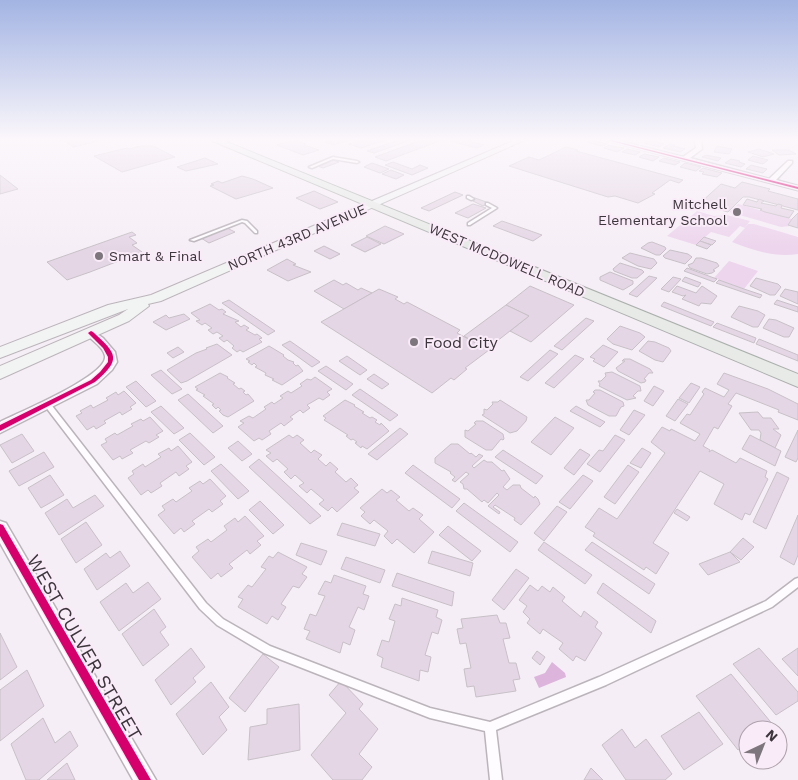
<svg xmlns="http://www.w3.org/2000/svg" width="798" height="780" font-family="'Work Sans',sans-serif">
<style>
.green{fill:#edd5ed}
.water{fill:#dcb4dc}
.building{fill:#e5d6e5;stroke:#c7c1c7}
.lines{fill:none;stroke-linecap:round;stroke-linejoin:round}
.lane-casing{stroke:#bbb5bb;stroke-width:3}
.street-casing{stroke:#bbb5bb;stroke-width:3}
.secondary-casing{stroke:#bbb5bb;stroke-width:2}
.primary-casing{stroke:#acb0ad;stroke-width:2}
.lane{fill:#fefcfe;fill-rule:evenodd}
.street{fill:#fefcfe;fill-rule:evenodd}
.secondary{fill:#f2f3f3;fill-rule:evenodd}
.primary{fill:#e7eae7;fill-rule:evenodd}
.cycleway-casing{stroke:#faebf9;stroke-width:3}
.cycleway{fill:#d6006c;fill-rule:evenodd}
.poi-dot{fill:#7d767d;stroke:#faebf9;stroke-width:2}
.labels{text-anchor:middle;stroke-width:4;stroke-linejoin:round;paint-order:stroke}
.far-poi-label{font-size:14px;fill:#3c363c;stroke:#faebf9;text-anchor:end}
.far-street-label{font-size:14px;fill:#3c363c;stroke:#faebf9}
.poi-label{font-size:16px;fill:#3c363c;stroke:#faebf9;text-anchor:start}
.near-street-label{font-size:19px;fill:#3c363c;stroke:#faebf9}
</style>
<rect width="100%" height="100%" fill="#f6eef6"/>
<g class="green">
<polygon points="738,204 792,219 788,225 790,226 781,227 729,212"/>
<path d="M697,211l17,5 13,-1 23,6 -5,6 3,-3h6l44,13v17c-22,4 -46,-4 -66,-12l13,-14 -5,-2 -11,11 -18,-5 -15,13 -29,-9z"/>
<polygon points="729,261 758,271 744,289 714,278"/>
</g>
<polygon class="water" points="552,662 565,673 566,677 539,688 534,677 545,673"/>
<g class="building">
<polygon points="62,140 103,140 74,147"/>
<polygon points="294,140 306,144 304,145 319,150 303,155 277,145"/>
<polygon points="332,140 350,140 333,145 325,142"/>
<polygon points="362,140 386,140 361,148 349,144"/>
<polygon points="399,140 411,140 374,153 367,151"/>
<polygon points="422,140 442,140 386,161 375,157"/>
<polygon points="453,140 464,140 484,145 477,148 450,141"/>
<polygon points="591,140 607,144 602,146 587,142"/>
<polygon points="648,141 654,141 664,144 659,147 644,143"/>
<polygon points="670,144 675,145 673,146 685,149 680,152 663,148"/>
<polygon points="609,145 617,147 624,148 617,152 604,148"/>
<polygon points="140,146 153,146 175,157 122,172 94,156 127,148 130,149"/>
<polygon points="717,146 732,149 729,154 714,152"/>
<polygon points="566,147 578,150 576,151 683,180 679,183 670,180 652,193 655,194 638,203 615,196 608,197 509,166 529,157 539,160"/>
<polygon points="627,149 640,152 635,155 622,152"/>
<polygon points="759,149 774,154 763,157 748,152"/>
<polygon points="772,150 789,150 796,154 779,155"/>
<polygon points="644,154 659,157 653,161 639,157"/>
<polygon points="706,155 721,158 718,161 702,157"/>
<polygon points="753,156 768,160 763,164 748,160"/>
<polygon points="205,158 218,164 186,171 177,167"/>
<polygon points="664,158 680,162 675,165 659,161"/>
<polygon points="330,159 339,162 323,168 315,165"/>
<polygon points="731,159 740,161 739,162 745,164 741,167 725,163"/>
<polygon points="393,162 412,169 420,165 428,168 412,175 385,165"/>
<polygon points="372,163 389,169 380,173 364,167"/>
<polygon points="685,163 701,167 696,171 680,167"/>
<polygon points="751,165 767,169 763,173 746,169"/>
<polygon points="703,168 722,173 717,177 702,174 704,172 699,171"/>
<polygon points="391,170 404,175 396,179 382,174"/>
<polygon points="0,175 18,189 0,194"/>
<polygon points="242,176 253,179 273,188 236,199 210,186 214,185 211,184 218,181 222,183"/>
<polygon points="742,182 770,189 768,191 798,199 798,210 749,197 743,197 728,212 699,204 721,184 735,188"/>
<polygon points="314,191 338,202 320,209 296,198"/>
<polygon points="455,192 463,195 429,211 421,208"/>
<polygon points="475,198 489,203 483,206 471,200"/>
<polygon points="747,199 757,202 759,199 764,201 761,203 776,206 778,204 782,205 781,208 794,211 789,218 765,212 760,210 762,209 743,205"/>
<polygon points="473,204 486,208 468,218 455,213"/>
<polygon points="798,213 798,228 788,225 792,219"/>
<polygon points="502,221 525,229 542,235 533,241 493,226"/>
<polygon points="385,226 404,234 384,244 366,236"/>
<polygon points="227,228 235,232 209,243 201,238"/>
<polygon points="132,232 136,235 129,237 137,243 132,245 142,252 90,272 67,280 47,262"/>
<polygon points="367,237 381,244 365,252 351,245"/>
<polygon points="704,237 716,241 712,245 700,241"/>
<polygon points="700,241 711,245 707,249 696,245"/>
<polygon points="652,242 665,247 666,249 660,255 656,255 641,248 648,243"/>
<polygon points="324,246 340,254 330,259 314,251"/>
<polygon points="670,250 688,254 692,257 685,264 665,258 663,256"/>
<polygon points="630,253 654,259 657,263 651,269 638,266 622,258"/>
<polygon points="696,258 701,258 717,263 719,266 713,270 715,271 712,273 707,274 690,268 688,265 693,263"/>
<polygon points="287,259 296,264 293,265 311,272 288,281 267,270"/>
<polygon points="620,263 642,270 644,272 637,278 632,278 614,271 613,269"/>
<polygon points="687,268 714,278 717,279 714,282 684,271"/>
<polygon points="610,272 633,281 633,284 623,290 600,280 600,277"/>
<polygon points="649,276 657,278 637,297 629,294"/>
<polygon points="673,277 681,279 669,292 661,289"/>
<polygon points="685,277 701,283 698,287 682,281"/>
<polygon points="756,278 778,284 781,287 775,295 770,295 750,286"/>
<polygon points="334,280 343,285 346,283 358,290 361,288 372,293 344,309 314,291"/>
<polygon points="719,280 744,289 762,295 760,298 716,283"/>
<polygon points="530,286 574,305 531,342 510,331 529,316 506,305"/>
<polygon points="677,286 696,293 702,286 717,296 711,304 701,303 699,306 682,299 686,295 683,296 672,292"/>
<polygon points="379,289 398,297 395,299 404,304 407,302 460,330 457,333 489,350 465,368 467,369 454,380 451,378 432,393 321,322"/>
<polygon points="785,289 798,292 798,304 780,296"/>
<polygon points="229,300 275,331 268,335 222,303"/>
<polygon points="777,300 798,307 798,312 774,304"/>
<polygon points="664,302 714,322 711,326 661,306"/>
<polygon points="210,304 219,310 222,309 226,312 223,314 239,321 235,322 241,327 244,325 249,328 246,330 255,335 257,334 262,338 259,339 262,342 243,352 240,350 237,352 232,348 234,346 227,340 224,342 219,338 223,336 217,332 213,334 208,330 212,328 205,323 202,325 196,321 200,320 191,313"/>
<polygon points="506,305 529,316 487,349 464,336"/>
<polygon points="739,306 758,311 765,315 758,327 753,327 731,317"/>
<polygon points="184,314 190,319 166,330 153,322 166,315 169,318"/>
<polygon points="586,318 594,321 562,350 554,346"/>
<polygon points="769,319 776,320 794,328 789,337 784,337 763,328"/>
<polygon points="717,323 756,338 754,343 713,327"/>
<polygon points="620,326 640,333 645,337 632,350 613,344 607,339"/>
<polygon points="759,339 798,355 798,361 756,344"/>
<polygon points="290,341 320,362 312,367 282,345"/>
<polygon points="648,341 655,342 669,348 671,351 663,362 655,360 639,351"/>
<polygon points="217,344 232,355 187,381 181,383 167,370 196,353 207,349 206,348"/>
<polygon points="603,345 618,352 604,367 593,361 595,359 590,357"/>
<polygon points="269,346 284,355 283,356 288,360 294,362 293,363 296,366 298,365 303,371 282,385 272,380 274,379 265,375 266,373 255,367 257,366 254,363 252,365 248,362 250,361 246,359"/>
<polygon points="178,347 184,352 173,358 167,353"/>
<polygon points="550,350 558,354 528,381 520,377"/>
<polygon points="575,355 584,359 554,388 545,383"/>
<polygon points="347,356 367,370 360,375 339,361"/>
<polygon points="624,359 630,359 650,369 653,373 649,373 644,379 646,380 645,382 641,383 618,371 616,368 625,361 622,361"/>
<polygon points="326,366 353,384 346,390 318,371"/>
<polygon points="161,370 182,389 172,394 151,375"/>
<polygon points="612,372 640,386 641,391 638,391 633,396 636,398 627,400 599,386 600,384 598,381 601,381 606,376 605,373"/>
<polygon points="220,373 228,377 227,378 235,383 233,384 239,389 241,388 245,391 243,392 246,395 248,394 254,401 228,417 223,415 219,411 221,410 218,407 216,409 212,405 214,404 203,396 205,395 196,390 198,389 195,387"/>
<polygon points="724,373 768,389 798,404 798,420 778,412 779,410 736,393 728,404 732,406 718,429 714,427 703,446 710,450 709,452 712,450 736,463 740,458 767,471 765,477 768,479 750,515 745,513 742,520 714,504 724,484 700,471 653,543 669,553 656,574 646,567 644,570 593,536 595,533 585,527 599,508 617,519 665,453 651,442 662,427 670,431 671,429 695,441 700,434 680,423 687,414 690,415 704,394 702,392 705,388 724,397 729,390 717,384"/>
<polygon points="374,374 389,384 382,389 367,379"/>
<polygon points="315,377 332,389 327,392 330,395 323,400 319,398 307,405 310,408 303,413 300,410 290,417 293,419 284,426 281,423 269,431 271,434 262,440 259,438 254,441 238,427 244,423 240,421 249,416 253,418 266,409 264,407 272,402 274,404 283,398 280,396 288,391 291,393 302,386 300,384 307,379 311,380"/>
<polygon points="136,381 156,401 146,407 126,387"/>
<polygon points="691,383 700,387 689,403 679,398"/>
<polygon points="654,386 664,391 653,406 644,401"/>
<polygon points="360,389 398,415 390,421 352,395"/>
<polygon points="595,390 600,390 623,402 624,406 621,407 616,416 609,416 588,405 586,400 589,400 595,393 593,392"/>
<polygon points="124,391 136,403 130,407 132,409 122,415 120,412 104,421 106,423 96,429 94,426 87,430 76,416 82,413 80,411 91,405 93,408 108,400 106,398 116,392 118,395"/>
<polygon points="188,394 223,426 213,433 178,400"/>
<polygon points="678,399 688,404 675,421 666,416"/>
<polygon points="345,400 355,405 354,406 364,412 362,413 370,418 372,417 377,420 375,422 380,425 381,423 389,431 367,449 362,446 361,448 355,443 357,442 353,439 351,440 346,436 348,435 324,420 326,418 323,416"/>
<polygon points="500,400 527,417 526,421 517,431 510,433 482,415 484,414 484,409 487,410 493,404 492,402 498,402"/>
<polygon points="161,406 184,428 174,434 151,412"/>
<polygon points="576,406 605,422 600,427 570,411"/>
<polygon points="634,410 645,415 629,435 620,430"/>
<polygon points="758,412 763,418 771,418 779,429 773,429 781,435 775,448 760,440 761,433 759,430 751,430 739,413"/>
<polygon points="150,417 163,431 156,435 159,437 149,443 146,441 130,450 133,453 122,459 120,456 113,460 101,445 107,442 105,439 115,433 117,435 133,426 131,424 141,419 143,421"/>
<polygon points="555,417 574,428 551,455 531,442"/>
<polygon points="476,421 483,421 503,434 504,439 503,440 501,439 492,450 486,450 465,437 465,430 468,431 476,424 474,423"/>
<polygon points="400,428 408,434 377,460 368,454"/>
<polygon points="798,430 798,458 796,462 785,457"/>
<polygon points="190,433 215,457 204,465 179,440"/>
<polygon points="22,434 34,451 12,463 0,445"/>
<polygon points="289,435 293,438 297,435 304,440 300,443 311,453 314,450 322,455 318,459 326,466 330,462 338,469 335,472 346,482 351,478 358,485 354,488 359,492 337,512 332,507 328,511 319,504 324,500 311,489 307,493 299,486 304,483 295,475 291,479 284,472 288,469 277,459 273,462 266,456 271,453 266,450"/>
<polygon points="615,435 625,440 600,472 587,464 599,450 603,451"/>
<polygon points="750,435 781,451 775,466 742,449"/>
<polygon points="238,441 252,454 242,461 228,448"/>
<polygon points="451,444 458,444 470,454 471,453 476,457 479,454 483,456 472,466 474,468 484,460 487,462 492,462 502,471 504,470 510,479 503,487 507,490 513,485 520,485 521,488 534,498 535,496 538,499 540,504 521,525 514,520 515,518 495,505 493,507 500,512 499,514 488,506 499,495 497,493 488,503 484,500 482,502 467,489 464,489 463,484 460,482 469,474 466,472 455,482 452,480 455,477 450,473 451,472 435,463 435,458"/>
<polygon points="178,446 192,462 186,466 189,469 179,476 176,472 160,483 162,486 151,493 148,490 141,495 128,478 134,474 132,471 143,464 145,467 161,457 158,454 169,448 171,451"/>
<polygon points="642,448 651,453 641,468 630,463"/>
<polygon points="580,449 590,455 574,475 564,468"/>
<polygon points="503,450 543,476 536,484 495,457"/>
<polygon points="44,452 54,467 19,486 9,471"/>
<polygon points="259,459 321,516 310,524 249,467"/>
<polygon points="221,464 249,491 238,499 211,471"/>
<polygon points="413,465 460,499 452,508 405,473"/>
<polygon points="628,465 639,472 615,504 604,497"/>
<polygon points="777,472 789,478 766,529 753,522"/>
<polygon points="50,475 64,495 41,508 28,488"/>
<polygon points="583,475 593,481 570,509 559,502"/>
<polygon points="210,479 226,496 220,501 223,504 212,512 209,509 192,521 195,524 184,532 181,528 174,534 158,515 165,510 162,506 173,499 176,502 192,491 189,488 200,481 203,484"/>
<polygon points="382,489 387,493 391,490 400,497 396,500 409,511 413,508 423,515 419,519 434,532 414,553 397,539 392,544 384,536 388,531 374,520 370,524 361,516 365,512 360,508"/>
<polygon points="95,495 104,506 59,535 45,513 67,499 73,508"/>
<polygon points="260,501 284,525 273,534 249,510"/>
<polygon points="464,503 518,542 510,552 456,511"/>
<polygon points="557,506 567,512 544,541 534,533"/>
<polygon points="677,509 690,517 687,521 674,513"/>
<polygon points="798,515 798,555 794,565 780,557"/>
<polygon points="245,516 264,536 257,541 261,545 250,554 247,550 229,564 233,568 221,577 218,573 211,579 192,557 199,551 196,547 208,539 211,542 227,530 224,526 235,518 238,522"/>
<polygon points="86,522 102,545 76,563 61,539"/>
<polygon points="342,523 380,534 375,546 337,535"/>
<polygon points="448,526 481,551 472,561 439,535"/>
<polygon points="743,538 754,547 741,560 730,552"/>
<polygon points="544,542 592,575 585,584 538,550"/>
<polygon points="592,542 655,584 649,594 585,550"/>
<polygon points="301,543 327,551 321,565 296,555"/>
<polygon points="120,551 130,566 97,590 84,569 106,553 110,558"/>
<polygon points="432,551 473,563 470,576 428,563"/>
<polygon points="278,552 307,567 302,574 307,577 299,588 293,586 281,604 286,607 278,620 272,616 267,624 238,607 243,599 238,597 248,585 252,587 266,569 261,567 269,556 273,558"/>
<polygon points="730,552 740,562 708,575 699,564"/>
<polygon points="346,557 385,570 380,583 341,569"/>
<polygon points="516,569 529,578 504,610 492,600"/>
<polygon points="397,573 454,592 452,606 392,586"/>
<polygon points="334,575 366,586 363,594 369,596 364,610 358,607 349,627 355,630 350,645 343,642 340,653 306,639 310,631 304,629 310,614 316,616 325,596 318,594 325,581 331,583"/>
<polygon points="148,582 161,599 119,631 100,602 126,583 133,593"/>
<polygon points="603,583 656,621 651,633 597,593"/>
<polygon points="530,585 538,591 542,586 550,592 553,587 565,597 562,601 581,617 584,611 598,622 595,627 602,633 585,661 576,656 573,661 559,649 563,643 543,629 540,634 527,623 530,619 523,612 527,606 519,600"/>
<polygon points="402,598 438,610 436,617 442,620 438,634 432,632 425,655 431,657 428,672 420,670 419,681 381,667 383,658 377,655 382,640 389,642 395,621 389,619 395,604 401,606"/>
<polygon points="154,609 166,627 160,632 169,645 143,666 122,634"/>
<polygon points="497,615 500,623 506,623 510,638 503,639 509,663 516,663 520,679 513,680 516,691 476,697 474,686 467,687 464,669 471,668 466,643 460,644 457,629 463,628 461,619"/>
<polygon points="0,633 17,667 0,680"/>
<polygon points="191,648 205,667 193,678 196,682 171,705 155,680"/>
<polygon points="759,648 798,692 798,701 776,715 733,664"/>
<polygon points="798,648 798,676 782,659"/>
<polygon points="537,651 545,657 540,665 532,658"/>
<polygon points="263,654 279,667 245,712 229,698"/>
<polygon points="27,670 44,706 0,741 0,690"/>
<polygon points="731,674 774,726 767,730 748,730 748,743 738,750 696,696"/>
<polygon points="341,681 363,704 359,709 378,729 359,754 372,767 362,780 333,780 311,755 346,713 329,695"/>
<polygon points="211,682 229,707 219,717 227,730 203,755 176,714"/>
<polygon points="299,704 300,750 248,760 250,727 267,724 267,709"/>
<polygon points="699,712 723,744 684,770 661,736"/>
<polygon points="43,718 55,743 70,731 78,746 39,780 26,780 11,744"/>
<polygon points="622,729 635,748 646,739 672,774 665,780 626,780 602,745"/>
<polygon points="67,763 75,780 47,780"/>
<polygon points="591,768 603,780 584,780"/>
</g>
<g class="lines">
<defs>
<g id="lane">
<polygon points="333,157 357,161 359,162 357,163 333,159 312,168 309,167"/>
<polygon points="467,196 469,196 474,199 471,200 467,198"/>
<polygon points="486,203 488,203 497,208 470,225 468,225 468,223 492,208 486,205"/>
<polygon points="242,220 247,221 257,231 257,233 255,233 245,223 242,222 194,241 190,240"/>
<polygon points="45,402 49,402 206,603 223,619 270,646 430,708 490,722 599,677 766,601 795,579 798,578 798,587 772,607 606,685 496,730 502,780 490,780 485,731 430,718 264,653 217,625 200,609 45,406 44,404"/>
</g>
<g id="street">
<polygon points="606,140 615,140 683,157 696,148 695,140 701,140 702,149 690,158 769,179 788,161 792,161 792,163 776,180 798,186 798,190"/>
<path d="M91,330l12,8 12,14 2,10 -5,8 -15,14 -97,49v-11c17,-9 108,-46 105,-66 -1,-9 -14,-16 -20,-23z"/>
<polygon points="0,521 6,523 156,780 133,780 0,543"/>
</g>
<polygon id="secondary" points="515,140 525,140 161,301 148,304 149,306 129,321 0,379 0,366 119,315 128,309 0,358 0,347 108,305 151,295"/>
<polygon id="primary" points="210,140 222,140 798,374 798,387"/>
</defs>
<use href="#lane" class="lane-casing"/>
<use href="#street" class="street-casing"/>
<use href="#secondary" class="secondary-casing"/>
<use href="#primary" class="primary-casing"/>
<use href="#lane" class="lane"/>
<use href="#street" class="street"/>
<use href="#secondary" class="secondary"/>
<use href="#primary" class="primary"/>
<defs>
<g id="cycleway">
<polygon points="607,140 611,140 798,187 798,189"/>
<path d="M91,331l2,1c24,22 29,27 2,50l-95,49v-6l91,-45 9,-8 8,-10v-5l-5,-9 -15,-15z"/>
<polygon points="0,524 3,525 151,780 139,780 0,536"/>
</g>
</defs>
<use href="#cycleway" class="cycleway-casing"/>
<use href="#cycleway" class="cycleway"/>
</g>
<linearGradient id="sky" x2="0" y2="1"><stop stop-color="#a3b4e3"/><stop offset="0.56" stop-color="#fbf7fb"/><stop offset="1" stop-color="#fbf7fb" stop-opacity="0"/></linearGradient>
<rect width="798" height="249" fill="url(#sky)"/>
<g class="poi-dot">
<circle cx="737" cy="212" r="5"/>
<circle cx="99" cy="256" r="5"/>
<circle cx="414" cy="342" r="5"/>
</g>
<g class="labels">
<g class="far-poi-label">
<text x="727" y="209">Mitchell<tspan x="727" dy="16">Elementary School</tspan></text>
<text x="109" y="261" text-anchor="start">Smart &amp; Final</text>
</g>
<g class="far-street-label">
<text transform="translate(297 237) rotate(-23)" y="5">NORTH 43RD AVENUE</text>
<text transform="translate(507 260) rotate(23)" y="5">WEST MCDOWELL ROAD</text>
</g>
<g class="poi-label">
<text x="424" y="348">Food City</text>
</g>
<g class="near-street-label">
<text transform="translate(85 647) rotate(60)" y="7">WEST CULVER STREET</text>
</g>
</g>
<g transform="translate(763 745) rotate(43)"><circle r="24" fill="#faebf9" stroke="#aea3ad"/>
<path d="M0-4L9 19L0 12L-9 19Z" fill="#7d767d"/>
<text y="-8" font-size="14" font-weight="bold" text-anchor="middle" fill="#3c363c">N</text>
</g>
</svg>
